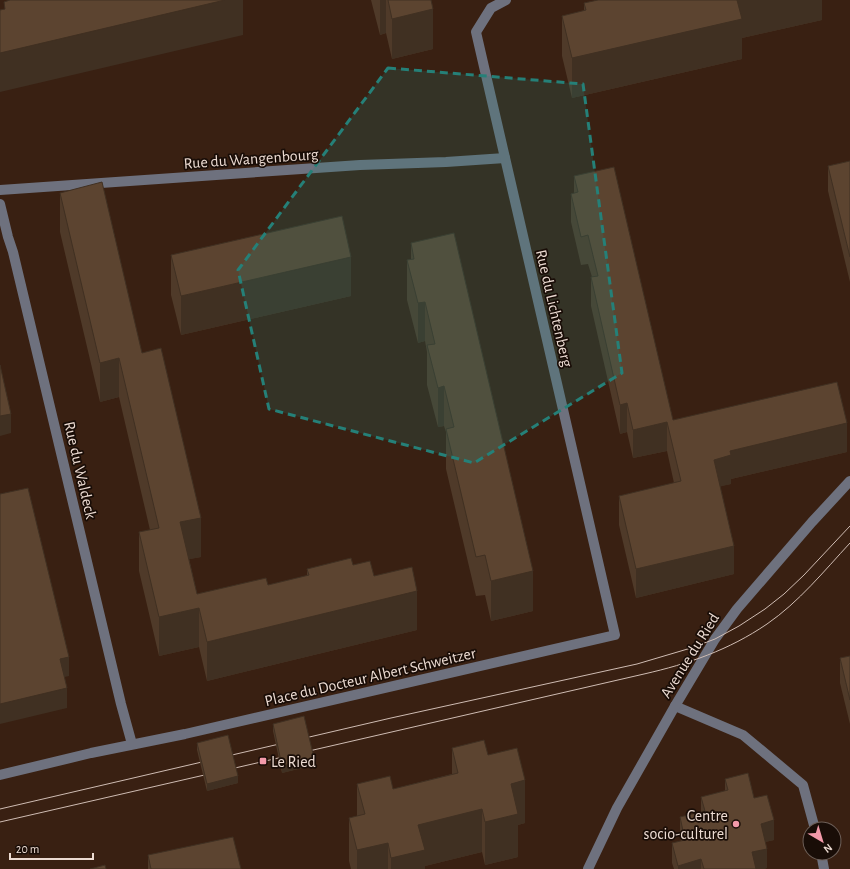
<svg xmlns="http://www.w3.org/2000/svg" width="850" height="869" font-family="'Alegreya Sans',sans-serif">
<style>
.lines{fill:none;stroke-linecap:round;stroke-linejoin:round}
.minor{stroke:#6e717e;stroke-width:10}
.tram{stroke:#cfbcb3;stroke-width:1}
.wall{fill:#4f3a29}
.shaded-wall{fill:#403022}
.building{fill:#5c4430;stroke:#403022}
.marked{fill:#258078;fill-opacity:0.2;stroke:#258078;stroke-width:3;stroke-dasharray:8 5;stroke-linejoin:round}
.poi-dot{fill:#f39aaa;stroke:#190d07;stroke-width:1.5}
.labels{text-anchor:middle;stroke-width:3.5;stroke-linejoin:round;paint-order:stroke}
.street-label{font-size:16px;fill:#ecdbd2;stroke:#190d07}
.poi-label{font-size:16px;fill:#ecdbd2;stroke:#190d07;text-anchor:start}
</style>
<rect width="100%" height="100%" fill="#392012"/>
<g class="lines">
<g class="minor">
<polyline points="0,190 360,165 446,162 505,158"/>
<polyline points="0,204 8,237 13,252 121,704 132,744"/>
<polyline points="675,706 743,735 803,785 815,829"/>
<polyline points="0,775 91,753 185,734 615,635 476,32 491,8 506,0"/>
<polyline points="821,853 824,869"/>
<polyline points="588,869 617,808 675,706 715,639 737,609 812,522 850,481"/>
</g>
<g class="tram">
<polyline points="0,809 391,718 637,664 691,648 715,639 739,626 765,609 784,594 804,575 850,526"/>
<path d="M0,822l644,-148c44,-10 85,-24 123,-50 32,-22 57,-53 83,-81"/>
</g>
</g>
<g class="wall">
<polygon points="371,0 431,0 433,49 392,59 386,33 380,35"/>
<polygon points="822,0 822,20 742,38 742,59 572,98 562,56 562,16 584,11 584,3"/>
<polygon points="850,161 850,282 828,191 828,166"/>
<polygon points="574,176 673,420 847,452 731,479 731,484 720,486 734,574 636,598 619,525 619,496 674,483 667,451 633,458 627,432 620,434 591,306 591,277 592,277 588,264 581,265 571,222 571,194 574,193"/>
<polygon points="60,193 142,353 201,557 189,559 197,594 268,585 307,576 307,569 353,565 374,576 417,630 207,681 199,647 159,656 139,571 139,532 150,530 119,397 100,402 60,232"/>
<polygon points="411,243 533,611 491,621 485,595 476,596 446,469 446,432 444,426 438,427 427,385 427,352 425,341 418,343 407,300 407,260 411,259"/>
<polygon points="171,255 351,296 181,335 171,295"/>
<polygon points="850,656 850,724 840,683 840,658"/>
<polygon points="273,724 314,765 282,773 273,731"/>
<polygon points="197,743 238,783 207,791 197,750"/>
<polygon points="452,748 488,755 525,823 518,825 518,857 485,865 482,852 425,866 425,869 351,869 349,861 349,818 357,816 357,784 393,789 452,774"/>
<polygon points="725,779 754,798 774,840 765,842 767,868 763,869 674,869 672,863 672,843 681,841 680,837 680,817 701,812 701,797 725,791"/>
<polygon points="148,855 241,869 148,869"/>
</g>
<g class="shaded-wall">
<polygon points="225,0 243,0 243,35 0,92 0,53"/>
<polygon points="380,0 386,0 386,33 380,35"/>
<polygon points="737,0 822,0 822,20 742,38 742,59 572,98 572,58"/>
<polygon points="433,9 433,49 392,59 392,19"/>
<polygon points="351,257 351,296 181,335 181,296"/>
<polygon points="425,302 425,341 418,343 418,303"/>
<polygon points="119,358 119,397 100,402 100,363"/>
<polygon points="444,386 444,426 438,427 438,388"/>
<polygon points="627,403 627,432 620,434 620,405"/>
<polygon points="11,414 11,433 0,436 0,416"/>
<polygon points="667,422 667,451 633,458 633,430"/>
<polygon points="847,423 847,452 731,479 731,484 714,488 714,460 730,451"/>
<polygon points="201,518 201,557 180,561 180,522"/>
<polygon points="734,546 734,574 636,598 636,569"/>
<polygon points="533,571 533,611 491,621 491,581"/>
<polygon points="417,591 417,630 207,681 207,642"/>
<polygon points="199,608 199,647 159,656 159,617"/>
<polygon points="69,657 69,676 60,678 60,659"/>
<polygon points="67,688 67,708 0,724 0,704"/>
<polygon points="314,758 314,765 282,773 282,766"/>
<polygon points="238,776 238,783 207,791 207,784"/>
<polygon points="525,780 525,823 518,825 518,857 485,865 485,822 511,784"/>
<polygon points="482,809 482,852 425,866 425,869 391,869 391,858 418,825"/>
<polygon points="774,820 774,840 761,843 761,824"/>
<polygon points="388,843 388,869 357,869 357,850"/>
<polygon points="767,849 767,868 764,869 752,869 752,852"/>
<polygon points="701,859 701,869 678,869 678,866"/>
</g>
<g class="building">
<polygon points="10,0 225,0 0,53 0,10 5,9 4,2"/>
<polygon points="388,0 431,0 433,9 392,19"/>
<polygon points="598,0 737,0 742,19 572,58 562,16 586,10 584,3"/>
<polygon points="850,161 850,257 828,166"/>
<polygon points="614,167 673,420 837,382 847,423 730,451 731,455 714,460 734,546 636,569 619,496 681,481 667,422 633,430 627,403 620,405 591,277 598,276 588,235 581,237 571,194 578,192 574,176"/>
<polygon points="102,182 142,353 161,348 201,518 180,522 197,594 266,578 268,585 309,575 307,569 351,558 353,565 370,561 374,576 412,567 417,591 207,642 199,608 159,617 139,532 159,528 119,358 100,363 60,193"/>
<polygon points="342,216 351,257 181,296 171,255"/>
<polygon points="454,233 533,571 491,581 485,555 476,557 446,429 454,427 444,386 438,388 427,345 435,344 425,302 418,303 407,260 414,259 411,243"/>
<polygon points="0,365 11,414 0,416"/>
<polygon points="28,488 69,657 60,659 67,688 0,704 0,494"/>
<polygon points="850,656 850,700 840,658"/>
<polygon points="304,716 314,758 282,766 273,724"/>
<polygon points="228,735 238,776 207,784 197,743"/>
<polygon points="484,740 488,755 517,748 525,780 511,784 518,814 485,822 482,809 418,825 425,850 391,858 388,843 357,850 349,818 365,814 357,784 390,776 393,789 458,773 452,748"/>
<polygon points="748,773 754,798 767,795 774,820 761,824 767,849 752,852 756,869 704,869 701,859 678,866 672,843 685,840 680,817 705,811 701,797 728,790 725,779"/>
<polygon points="233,837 241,869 151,869 148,855"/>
<polygon points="105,865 106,869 90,869"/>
</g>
<path class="marked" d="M388,68l195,16 39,289 -148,90 -205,-54 -31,-139z"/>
<g class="poi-dot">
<rect x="259" y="757" width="8" height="8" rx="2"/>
<circle cx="736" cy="824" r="4"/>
</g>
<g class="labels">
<g class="street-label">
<text transform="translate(251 158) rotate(-4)" y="6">Rue du Wangenbourg</text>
<text transform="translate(555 308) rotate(77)" y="6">Rue du Lichtenberg</text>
<text transform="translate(81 470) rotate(77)" y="6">Rue du Waldeck</text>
<text transform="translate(689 655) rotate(-58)" y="6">Avenue du Ried</text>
<text transform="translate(370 676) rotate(-13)" y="6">Place du Docteur Albert Schweitzer</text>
</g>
<g class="poi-label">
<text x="271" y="767">Le Ried</text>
<text x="728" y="821" text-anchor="end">Centre<tspan x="728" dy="18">socio-culturel</tspan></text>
</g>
</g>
<g transform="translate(822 841) rotate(142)"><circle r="19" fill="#190d07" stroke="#6d5f58"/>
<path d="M0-3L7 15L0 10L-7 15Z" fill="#f39aaa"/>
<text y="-6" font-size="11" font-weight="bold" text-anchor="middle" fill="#ecdbd2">N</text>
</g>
<path d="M10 853v6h83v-6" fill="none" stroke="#ecdbd2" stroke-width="2"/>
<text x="16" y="853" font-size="12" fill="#ecdbd2" stroke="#190d07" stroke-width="3" paint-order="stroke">20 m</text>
</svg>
